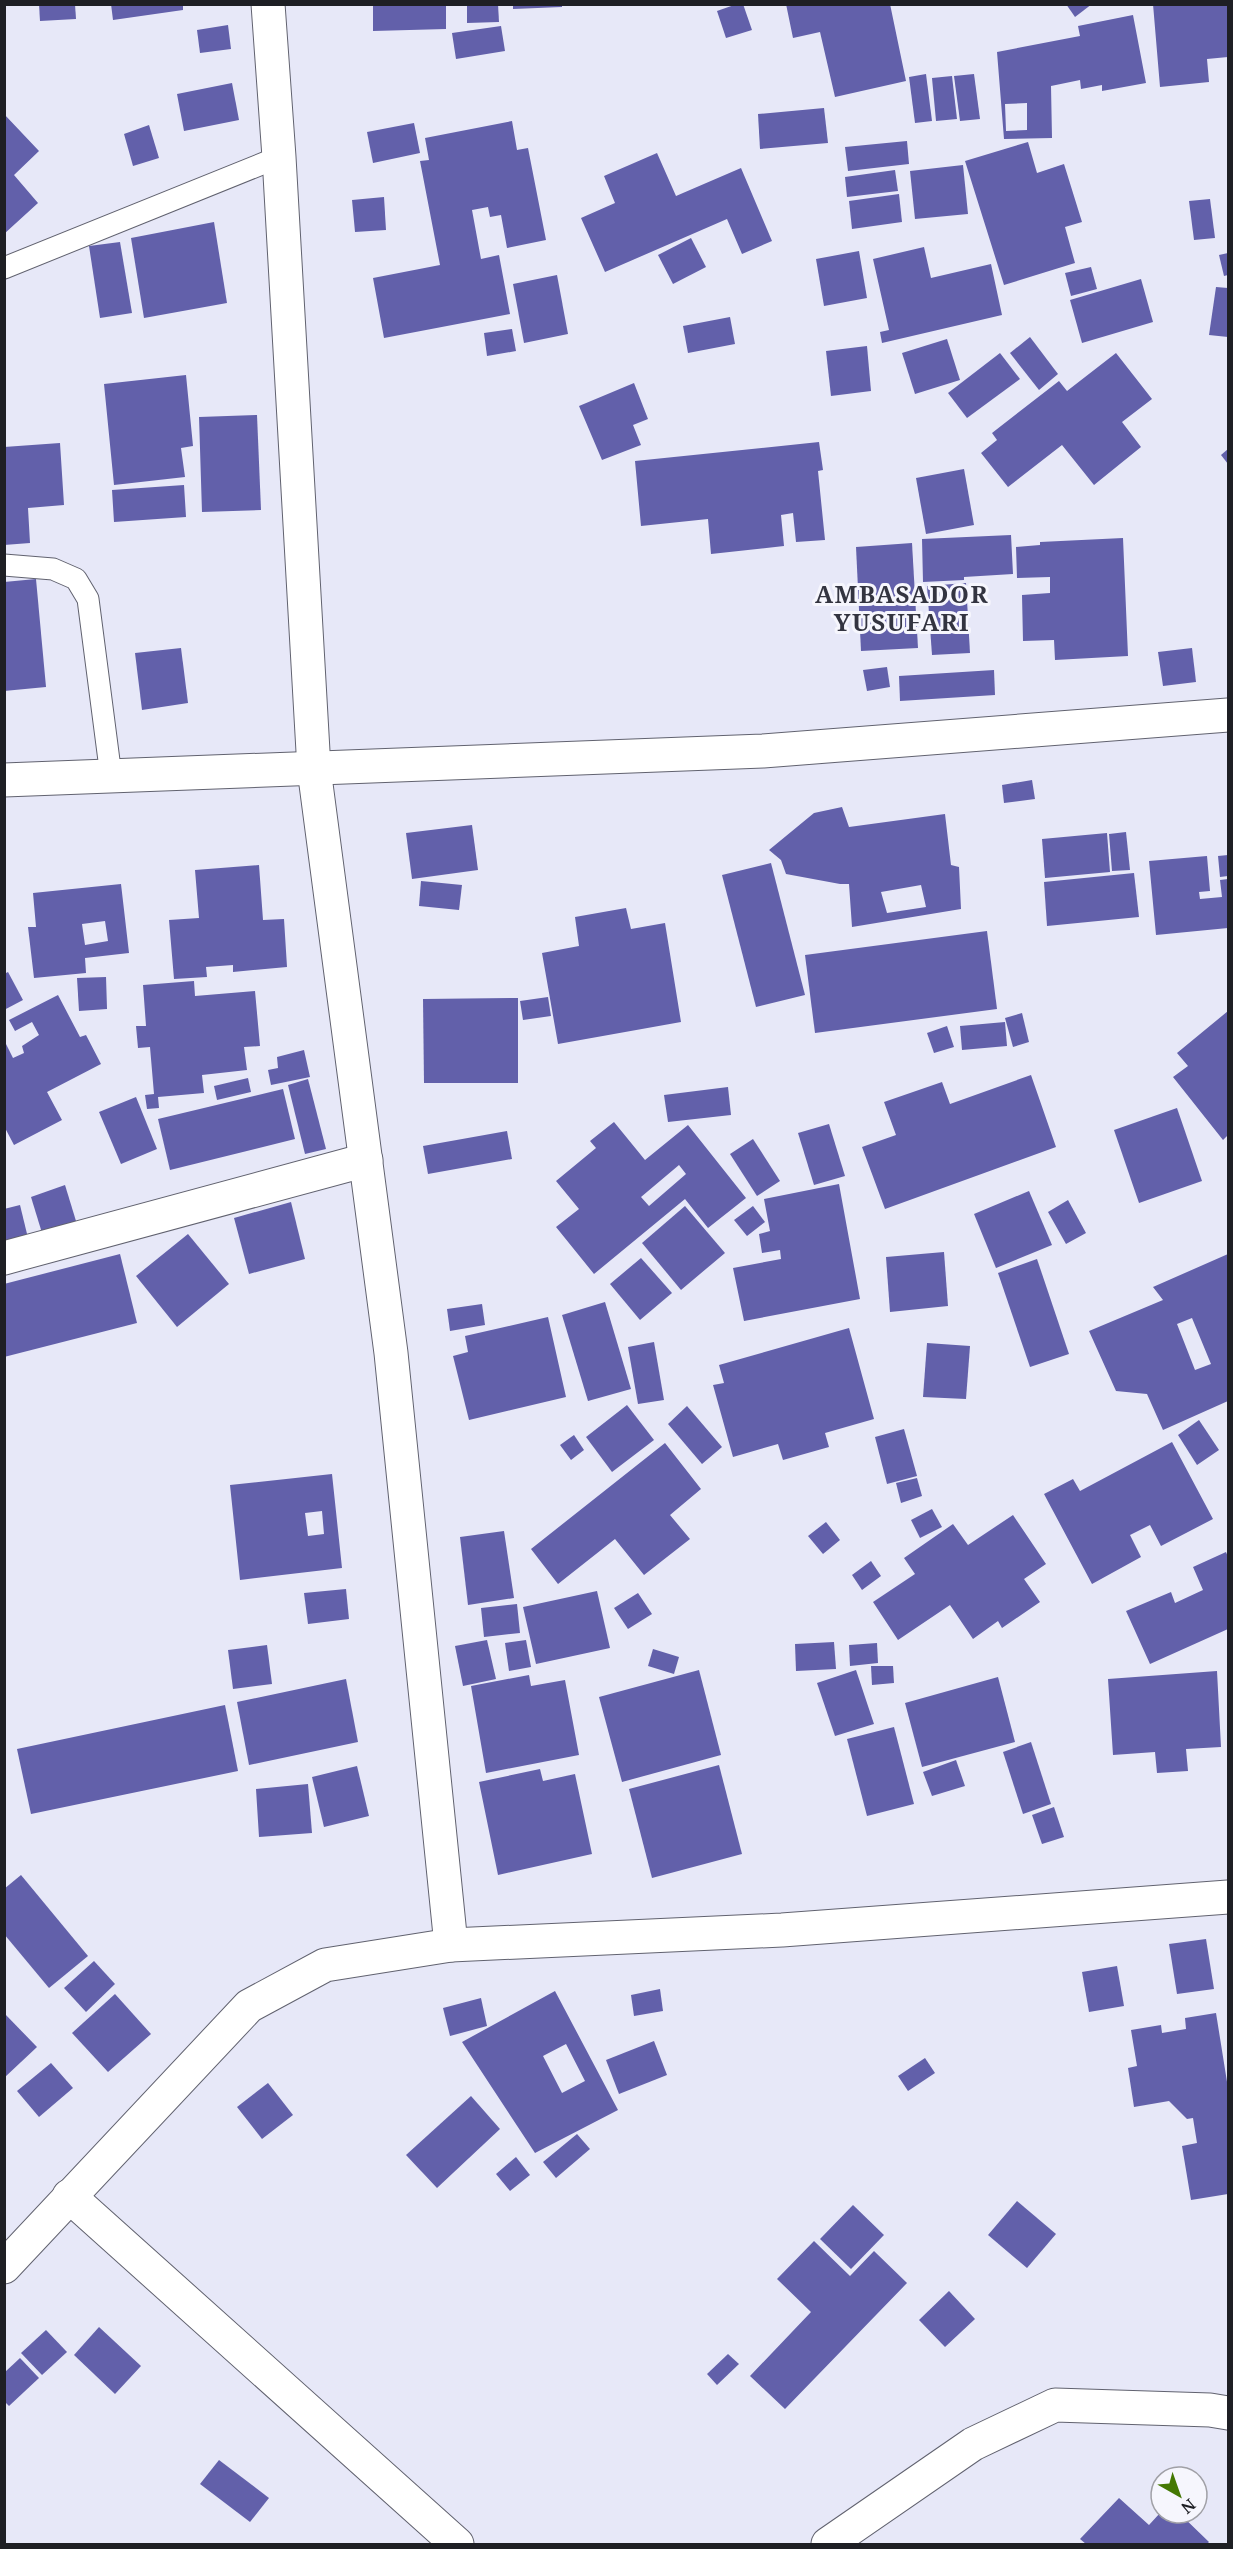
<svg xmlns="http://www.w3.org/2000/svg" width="1233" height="2549" font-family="'Noto Serif',serif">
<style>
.building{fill:#6260aa;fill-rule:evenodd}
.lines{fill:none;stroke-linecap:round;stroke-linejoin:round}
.service-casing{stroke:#61626f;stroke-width:23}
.minor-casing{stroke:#61626f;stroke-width:35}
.service{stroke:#fff;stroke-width:21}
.minor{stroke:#fff;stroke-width:33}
.labels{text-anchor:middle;stroke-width:6;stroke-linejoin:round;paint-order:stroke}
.district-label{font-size:24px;font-weight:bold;letter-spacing:1.5px;fill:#333440;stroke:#f6f6fd}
</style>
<rect width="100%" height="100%" fill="#e7e8f8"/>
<g class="building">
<polygon points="39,4 75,4 76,19 40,21"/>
<polygon points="111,4 183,4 183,10 113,20"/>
<polygon points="373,4 446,4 446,29 373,31"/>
<polygon points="467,4 498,4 499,22 467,23"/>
<polygon points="513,4 562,4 562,7 513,9"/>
<polygon points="737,4 743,4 752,30 726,38 717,11"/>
<polygon points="786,4 890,4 906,81 835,97 820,32 793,38"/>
<polygon points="1066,4 1092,4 1075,17"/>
<polygon points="1153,4 1228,4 1228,57 1207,59 1209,82 1160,87"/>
<path d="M1133,15l13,68 -44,8v-6l-21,4 -1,-9 -29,6 1,52 -48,1 -7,-87 83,-16 -2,-10zM1027,103v27l-21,1 -1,-27z"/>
<polygon points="228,25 231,49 200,53 197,30"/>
<polygon points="501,26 505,51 456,59 452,33"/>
<polygon points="926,74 932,121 915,123 909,77"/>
<polygon points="974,74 980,119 960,121 954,76"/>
<polygon points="952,76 957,119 936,121 932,78"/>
<polygon points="232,83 239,120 184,131 177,94"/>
<polygon points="824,108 828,143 760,149 758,114"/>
<polygon points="4,114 39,151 14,175 38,203 4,234"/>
<polygon points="512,121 517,150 528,148 546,240 507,248 501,215 490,217 488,207 472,210 481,259 499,255 510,314 384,338 373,278 440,265 420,161 429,160 425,138"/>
<polygon points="414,123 420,153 373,163 367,132"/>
<polygon points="149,125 159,158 133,166 124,134"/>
<polygon points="907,141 909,164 848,171 845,147"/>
<polygon points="1028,142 1037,173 1064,164 1082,222 1065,227 1075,263 1004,285 965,161"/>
<polygon points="657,153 676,196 741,168 772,241 742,254 727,219 605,272 581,218 615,203 604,176"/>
<polygon points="963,165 968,214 915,219 910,171"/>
<polygon points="895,170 898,191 847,197 845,177"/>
<polygon points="899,194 902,222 852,229 849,201"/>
<polygon points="384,197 386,230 355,232 352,200"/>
<polygon points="1210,199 1215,238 1194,240 1189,201"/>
<polygon points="214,222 227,303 144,318 131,238"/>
<polygon points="691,238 706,267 673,284 658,255"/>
<polygon points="120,242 132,313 100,318 89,246"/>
<polygon points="924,247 931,278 991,264 1002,315 882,343 880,332 889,330 873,259"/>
<polygon points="859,251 867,298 824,306 816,259"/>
<polygon points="1228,253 1228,275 1224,276 1219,255"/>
<polygon points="1091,267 1097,289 1071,296 1065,273"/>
<polygon points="557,275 568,334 524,343 513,284"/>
<polygon points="1141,279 1153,322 1082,343 1070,300"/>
<polygon points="1216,287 1228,288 1228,337 1209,335"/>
<polygon points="730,317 735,344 688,353 683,326"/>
<polygon points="512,329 516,351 487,356 484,333"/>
<polygon points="1030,337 1058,374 1039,390 1010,353"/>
<polygon points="947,339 960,380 915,394 902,353"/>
<polygon points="867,346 871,391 831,396 826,351"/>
<polygon points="1000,353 1020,379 967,418 948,393"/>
<polygon points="1116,353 1152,399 1122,422 1141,447 1094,485 1062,445 1008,487 981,453 997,440 992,433 1059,381 1067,391"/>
<polygon points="186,375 193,446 181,448 185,477 114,485 104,384"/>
<polygon points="634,383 648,419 633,425 641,445 602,460 579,406"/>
<polygon points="257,415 261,510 202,512 199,417"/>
<polygon points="819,442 823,470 818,471 825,540 796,542 793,513 781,515 784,546 711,554 708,519 641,526 635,461"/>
<polygon points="60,443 64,505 28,508 30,543 4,545 4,447"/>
<polygon points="1228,449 1228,464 1221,455"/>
<polygon points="964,469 974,525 926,534 916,478"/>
<polygon points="184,485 186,517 114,522 112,490"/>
<polygon points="1011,535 1013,574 964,577 964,580 923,582 922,539"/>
<polygon points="1123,538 1128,656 1055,660 1054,640 1023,641 1022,595 1050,593 1050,577 1017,578 1016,547 1040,545 1040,542"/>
<polygon points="912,543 918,648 861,651 856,547"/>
<polygon points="36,579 46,687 4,691 4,582"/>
<polygon points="966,583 970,653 932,655 927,586"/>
<polygon points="181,648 188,703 142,710 135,653"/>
<polygon points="1192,648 1196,682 1163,686 1158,652"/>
<polygon points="887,667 890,687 867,691 863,670"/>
<polygon points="994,670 995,695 900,701 899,676"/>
<polygon points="1032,780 1035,799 1004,803 1002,785"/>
<path d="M842,807l7,20 96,-13 6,51 8,2 2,42 -109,18 -3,-43h-9l-54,-10 -5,-14 -12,-10 45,-37zM921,885l5,22 -39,6 -6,-21z"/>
<polygon points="472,825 478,870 412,879 406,833"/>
<polygon points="1126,832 1130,870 1112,871 1109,834"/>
<polygon points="1107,833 1110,872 1045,878 1042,839"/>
<polygon points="1228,855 1228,876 1220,877 1218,856"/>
<polygon points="1207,856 1210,891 1199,892 1200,899 1222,897 1220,880 1228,879 1228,928 1156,935 1149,861"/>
<polygon points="771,863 805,995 756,1007 722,875"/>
<polygon points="259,865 263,920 284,919 287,967 233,972 233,965 206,967 207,977 174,979 169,920 199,918 195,870"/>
<polygon points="1134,873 1139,917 1047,926 1044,882"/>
<polygon points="421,881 462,885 459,910 419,906"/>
<path d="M121,884l8,69 -44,5 1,15 -52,5 -6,-51h8l-3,-34zM105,921l3,20 -23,4 -3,-21z"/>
<polygon points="626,908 631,929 665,923 681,1022 558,1044 542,953 579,946 575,917"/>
<polygon points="987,931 997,1009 815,1033 805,955"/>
<polygon points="8,972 23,1000 4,1010 4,974"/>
<polygon points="106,977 107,1009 79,1011 77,978"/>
<polygon points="194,981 195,996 255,991 260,1046 244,1047 247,1070 202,1075 204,1093 158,1097 159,1108 147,1109 145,1095 154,1094 150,1047 138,1048 136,1026 146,1026 143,985"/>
<polygon points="58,995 80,1037 86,1035 101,1064 47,1092 62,1120 14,1145 4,1126 4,1040 13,1058 24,1053 22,1046 39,1035 32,1022 15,1031 9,1020"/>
<polygon points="548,997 551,1016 523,1020 520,1001"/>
<polygon points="518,998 518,1083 424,1083 423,999"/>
<polygon points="1228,1011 1228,1135 1223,1140 1173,1077 1188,1066 1177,1053"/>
<polygon points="1022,1013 1029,1042 1013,1047 1005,1018"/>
<polygon points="1005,1022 1007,1046 962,1050 960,1026"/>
<polygon points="947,1026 954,1047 934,1053 927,1033"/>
<polygon points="304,1050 310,1077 271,1085 268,1070 278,1068 277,1057"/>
<polygon points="1031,1075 1056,1147 885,1209 862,1147 896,1135 884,1102 942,1082 950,1104"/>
<polygon points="248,1078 251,1092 217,1100 214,1086"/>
<polygon points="308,1079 326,1149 305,1154 288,1085"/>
<polygon points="728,1087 731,1115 668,1122 664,1095"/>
<polygon points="283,1089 295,1139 170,1170 158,1119"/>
<polygon points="136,1097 157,1149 121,1164 99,1112"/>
<polygon points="1177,1108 1202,1181 1139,1203 1114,1130"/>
<path d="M614,1122l31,38 43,-35 58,73 -38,30 -23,-29 -91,75 -38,-47 23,-18 -23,-28 40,-33 -6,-7zM679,1165l7,9 -37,32 -8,-9z"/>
<polygon points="829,1124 845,1176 814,1185 798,1133"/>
<polygon points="507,1131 512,1159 428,1174 423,1146"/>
<polygon points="753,1139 780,1181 757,1196 730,1154"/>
<polygon points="839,1184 860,1299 744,1321 733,1268 781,1259 780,1250 762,1253 759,1234 770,1231 764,1199"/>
<polygon points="65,1185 76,1221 42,1233 31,1197"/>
<polygon points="1029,1191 1052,1245 996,1268 974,1214"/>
<polygon points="1068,1200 1086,1233 1066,1244 1048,1212"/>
<polygon points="291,1202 305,1259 249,1274 234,1218"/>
<polygon points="20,1205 28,1238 4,1243 4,1209"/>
<polygon points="685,1206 725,1253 681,1290 642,1243"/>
<polygon points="753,1206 765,1222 747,1236 734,1220"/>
<polygon points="188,1234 229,1284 177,1327 136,1276"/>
<polygon points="944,1252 948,1306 890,1312 886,1257"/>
<polygon points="120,1254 137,1323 4,1357 4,1284"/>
<path d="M1228,1254v147l-65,29 -16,-36 -31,-3 -27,-60 74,-31 -10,-13zM1192,1318l19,46 -16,6 -18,-46z"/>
<polygon points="641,1258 672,1293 640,1320 610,1284"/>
<polygon points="1037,1259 1069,1354 1030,1367 998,1273"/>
<polygon points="605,1302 631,1389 588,1401 562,1315"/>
<polygon points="482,1304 485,1325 450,1331 447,1309"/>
<polygon points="548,1317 566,1397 469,1420 453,1356 468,1352 465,1336"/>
<polygon points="849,1328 874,1419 825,1433 829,1447 783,1460 778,1444 733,1457 713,1385 724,1383 719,1365"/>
<polygon points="654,1342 664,1400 638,1404 628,1347"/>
<polygon points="927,1343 970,1346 966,1399 923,1397"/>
<polygon points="627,1405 654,1440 612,1472 586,1437"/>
<polygon points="687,1406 722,1447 702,1464 668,1424"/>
<polygon points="1199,1420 1219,1450 1197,1465 1178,1435"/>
<polygon points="904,1429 917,1476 887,1484 875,1437"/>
<polygon points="574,1435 584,1450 571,1460 560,1445"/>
<polygon points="1172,1442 1213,1519 1161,1546 1150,1525 1130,1535 1141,1557 1092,1584 1044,1494 1073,1479 1080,1491"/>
<polygon points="665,1443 701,1489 670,1515 690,1539 644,1575 615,1539 558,1584 531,1549"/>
<path d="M332,1474l10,94 -102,12 -10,-95zM322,1511l2,23 -16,2 -3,-23z"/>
<polygon points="917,1478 922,1496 901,1503 896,1483"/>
<polygon points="932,1509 942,1527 920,1538 911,1520"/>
<polygon points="1013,1515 1046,1564 1024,1579 1040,1602 1002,1628 998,1621 973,1639 950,1605 898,1640 873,1602 915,1574 904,1558 953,1524 968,1545"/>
<polygon points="826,1522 840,1540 823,1554 808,1536"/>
<polygon points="504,1531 514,1598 468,1605 460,1537"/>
<polygon points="1226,1552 1228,1557 1228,1629 1150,1664 1126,1611 1171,1592 1175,1603 1203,1590 1193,1567"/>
<polygon points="871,1561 881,1576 862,1590 852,1575"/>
<polygon points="346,1589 349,1619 308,1624 304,1593"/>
<polygon points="597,1591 610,1648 536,1664 523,1607"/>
<polygon points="638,1593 652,1614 628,1629 614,1608"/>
<polygon points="517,1604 520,1633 484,1637 481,1608"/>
<polygon points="487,1640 496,1679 463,1686 455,1646"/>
<polygon points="526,1640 531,1667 509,1671 505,1643"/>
<polygon points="834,1642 836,1669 796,1671 795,1644"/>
<polygon points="877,1643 878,1663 850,1666 849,1645"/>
<polygon points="267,1645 272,1684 233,1689 228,1650"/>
<polygon points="653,1649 679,1657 674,1674 648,1666"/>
<polygon points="871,1666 893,1666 894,1683 872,1685"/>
<polygon points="699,1670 721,1755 622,1782 599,1697"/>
<polygon points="856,1670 874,1724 835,1736 817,1683"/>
<polygon points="1217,1671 1221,1747 1186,1749 1188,1771 1157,1773 1155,1752 1113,1755 1108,1679"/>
<polygon points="529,1675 531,1686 565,1680 579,1755 486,1773 471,1686"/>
<polygon points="998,1677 1015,1742 922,1767 905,1703"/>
<polygon points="346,1679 358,1742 249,1765 237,1702"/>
<polygon points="225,1705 238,1771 31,1814 17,1749"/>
<polygon points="894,1727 914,1804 867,1816 847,1739"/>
<polygon points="1031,1742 1051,1804 1023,1814 1003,1752"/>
<polygon points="956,1760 965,1786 932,1796 923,1772"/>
<polygon points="719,1765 742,1854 652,1878 629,1789"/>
<polygon points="357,1766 369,1816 324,1827 312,1777"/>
<polygon points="540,1769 543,1781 575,1774 592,1854 498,1875 479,1782"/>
<polygon points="308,1784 312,1833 259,1837 256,1789"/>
<polygon points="1054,1807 1064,1837 1042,1844 1032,1815"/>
<polygon points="21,1875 88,1956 49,1988 4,1934 4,1889"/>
<polygon points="1206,1939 1214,1989 1177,1994 1169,1944"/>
<polygon points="94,1961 115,1984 86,2012 64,1988"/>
<polygon points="1117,1966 1124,2006 1089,2012 1082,1972"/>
<polygon points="660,1989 663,2011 634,2016 631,1995"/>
<path d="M555,1991l63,119 -83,43 -73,-111zM566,2044l19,37 -23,12 -19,-37z"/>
<polygon points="115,1994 151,2034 108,2072 72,2033"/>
<polygon points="481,1998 487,2026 450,2036 443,2008"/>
<polygon points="4,2013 37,2047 4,2078"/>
<polygon points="1216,2013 1228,2088 1228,2194 1191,2200 1182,2146 1197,2143 1193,2118 1187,2119 1169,2101 1134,2107 1128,2068 1137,2066 1131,2030 1161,2025 1162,2033 1186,2029 1185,2018"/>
<polygon points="654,2041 667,2075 619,2094 606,2060"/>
<polygon points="925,2058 935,2073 908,2091 898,2076"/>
<polygon points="51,2063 73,2088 39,2117 17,2091"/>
<polygon points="268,2083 293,2115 262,2139 237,2107"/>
<polygon points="471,2096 500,2129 437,2188 406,2155"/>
<polygon points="577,2134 590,2149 556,2178 543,2162"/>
<polygon points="516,2157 530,2175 510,2191 496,2174"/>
<polygon points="1017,2201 1056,2234 1027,2268 988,2235"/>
<polygon points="853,2205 884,2235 851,2269 820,2239"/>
<polygon points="814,2241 850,2276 874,2251 907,2283 785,2409 750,2376 811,2312 777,2279"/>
<polygon points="949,2291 975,2319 945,2347 919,2320"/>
<polygon points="99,2327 141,2366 115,2394 74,2355"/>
<polygon points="46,2330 67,2352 42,2375 21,2353"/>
<polygon points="728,2354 739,2364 717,2385 707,2374"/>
<polygon points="20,2358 39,2378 9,2406 4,2401 4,2373"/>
<polygon points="219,2460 269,2498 250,2522 200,2484"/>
<polygon points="1119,2498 1149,2525 1160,2513 1179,2513 1209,2542 1207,2544 1086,2544 1080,2539"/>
</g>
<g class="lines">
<defs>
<g id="service">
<polyline points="4,268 279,157"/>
<polyline points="4,565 53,569 76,579 88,599 111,776"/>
</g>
<g id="minor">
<polyline points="268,4 279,157 314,769 391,1353 451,1945"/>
<polyline points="4,780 763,751 1228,715"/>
<polyline points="4,1258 366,1160"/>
<polyline points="69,2196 457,2544"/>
<polyline points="4,2267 249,2006 325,1965 451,1945 782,1930 1228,1897"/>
<polyline points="828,2544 973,2444 1055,2405 1210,2410 1228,2413"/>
</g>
</defs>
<use href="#service" class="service-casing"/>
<use href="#minor" class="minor-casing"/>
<use href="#service" class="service"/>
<use href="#minor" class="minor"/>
</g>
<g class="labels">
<g class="district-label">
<text x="902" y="603">AMBASADOR<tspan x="902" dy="28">YUSUFARI</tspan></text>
</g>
</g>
<rect width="1233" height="2549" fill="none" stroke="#1e1f24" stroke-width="12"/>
<g transform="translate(1179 2495) rotate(140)"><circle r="28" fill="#f6f6fd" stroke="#a0a0a6" stroke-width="1.5"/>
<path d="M0-4.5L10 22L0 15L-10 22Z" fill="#447803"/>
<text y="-9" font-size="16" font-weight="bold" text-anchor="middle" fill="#1e1f24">N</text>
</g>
</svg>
